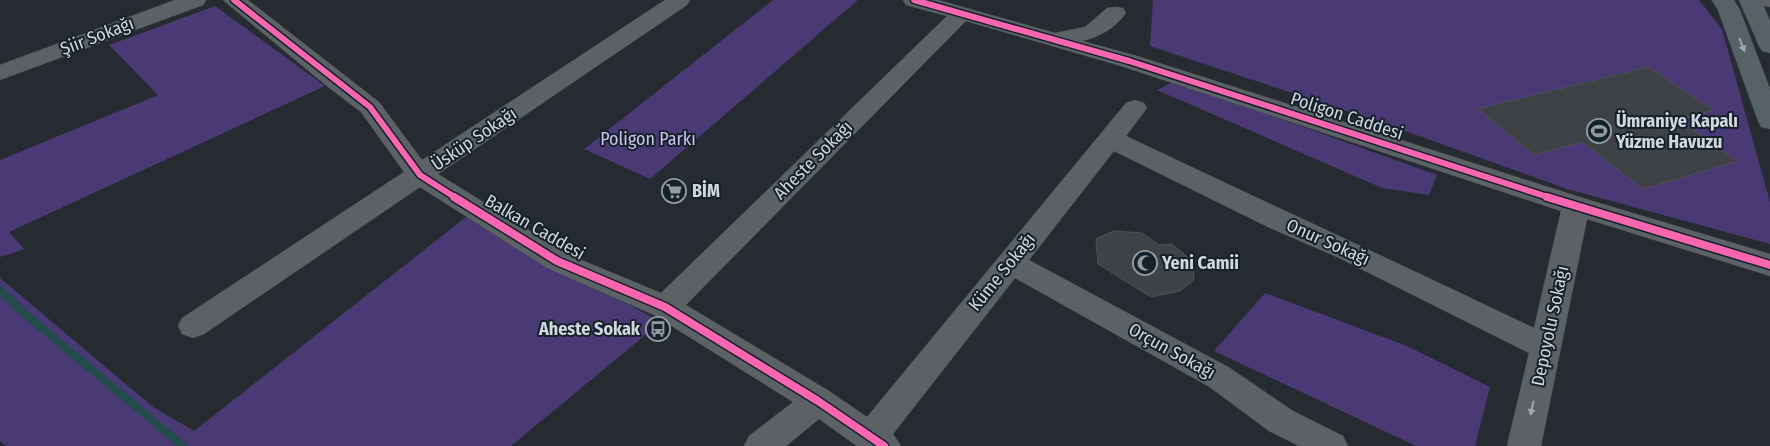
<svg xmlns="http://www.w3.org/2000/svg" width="1770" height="446" font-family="'Fira Sans Condensed',sans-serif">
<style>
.green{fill:#493975}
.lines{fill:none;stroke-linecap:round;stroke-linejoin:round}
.stream{stroke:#214c49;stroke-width:8}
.building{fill:#3e4246;stroke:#4e5257}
.minor-casing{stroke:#41474b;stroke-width:1}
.major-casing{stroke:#41474b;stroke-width:1}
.minor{fill:#5b6164;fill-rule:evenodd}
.major{fill:#576266;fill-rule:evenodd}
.cycleway-far1-casing{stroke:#16222b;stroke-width:9}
.cycleway-casing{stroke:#16222b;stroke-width:11}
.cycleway-far1{stroke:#f766af;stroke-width:6}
.cycleway{stroke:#f766af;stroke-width:8}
.oneway{fill:#a0a8ad}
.oneway2{fill:#a1a8ad}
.labels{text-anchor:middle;stroke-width:4;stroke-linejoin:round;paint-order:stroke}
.street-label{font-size:18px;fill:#d0d7dd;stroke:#16222b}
.poi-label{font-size:18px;font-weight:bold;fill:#d0d7dd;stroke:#16222b;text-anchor:start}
.park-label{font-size:18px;fill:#ccc2ef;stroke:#16222b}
</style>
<rect width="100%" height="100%" fill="#252b30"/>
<g class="green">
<polygon points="773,0 858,0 650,179 584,149"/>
<polygon points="1153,0 1699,0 1722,29 1770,202 1770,244 1567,189 1380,122 1150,46"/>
<polygon points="215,6 325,86 9,232 24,249 0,257 0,160 158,95 109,45"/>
<polygon points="1175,81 1437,175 1429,195 1382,188 1157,90"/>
<polygon points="466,217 661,322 511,446 6,446 0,441 0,278 153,407 194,431"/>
<polygon points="1265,293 1407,346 1490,387 1475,446 1416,446 1214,351"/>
</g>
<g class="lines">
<polyline class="stream" points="0,290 25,314 183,446"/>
</g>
<g class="building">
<polygon points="1648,67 1714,110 1678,120 1738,161 1643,189 1582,142 1534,155 1478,109"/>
<polygon points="1114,231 1142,233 1159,245 1172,244 1193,262 1194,280 1180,291 1151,297 1098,264 1096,239"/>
</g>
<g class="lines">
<defs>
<g id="minor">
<polygon points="175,0 206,0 203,5 0,80 0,65"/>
<path d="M223,0h25l131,102 43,58 243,-160h25l-3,5 -249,169 129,80 94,39 286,-277 -41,-11 -3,-5h35l117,33 30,-6 22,-19 8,-1 8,1 3,5c-11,15 -26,24 -44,28l55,15 449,143 184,55v22l-183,-57 -46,227h-34l22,-93 -192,-96 -67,-29 -156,-77 -85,109 201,108 63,43 50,25 5,10h-49l-30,-15 -61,-45 -193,-108 -122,156 8,12h-44l-38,-27 -33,27h-42l5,-10 44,-34 -139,-87 -107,-47 -127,-81 -216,147 -11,4 -11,-4 -4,-8 4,-8 222,-146 -43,-60 -33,-25zM966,21l155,45 440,145 -27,117c-135,-65 -272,-127 -408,-192l21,-28 -3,-5 -9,-3 -9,3 -259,314 -38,-26 -143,-86z"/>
<polygon points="1756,0 1770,0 1770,7 1759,5"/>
</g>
<g id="major">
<polygon points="1712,0 1734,0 1740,10 1770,89 1770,129 1761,127 1758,121 1718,10"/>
<polygon points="1739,0 1761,0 1770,21 1770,53 1762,51 1759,46"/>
</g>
</defs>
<use href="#minor" class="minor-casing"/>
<use href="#major" class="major-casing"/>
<use href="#minor" class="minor"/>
<use href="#major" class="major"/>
<defs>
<g id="cycleway-far1">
<polyline points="234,0 370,107 420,175 456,198"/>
<polyline points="914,0 1129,61 1551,198"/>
</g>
<g id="cycleway">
<polyline points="454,197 557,261 665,307 818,401 884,446"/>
<polyline points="1547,197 1770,265"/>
</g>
</defs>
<use href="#cycleway-far1" class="cycleway-far1-casing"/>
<use href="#cycleway" class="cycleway-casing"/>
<use href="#cycleway-far1" class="cycleway-far1"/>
<use href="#cycleway" class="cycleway"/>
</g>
<defs><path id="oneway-solid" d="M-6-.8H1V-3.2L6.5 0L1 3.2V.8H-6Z" transform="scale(1.25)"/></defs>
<use class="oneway" href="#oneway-solid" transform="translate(1742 45) rotate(69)"/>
<use class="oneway2" href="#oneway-solid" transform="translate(1532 408) rotate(102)"/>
<defs>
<symbol id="stadium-ring" viewBox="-11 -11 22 22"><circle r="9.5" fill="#16222b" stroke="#949ba0" stroke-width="1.5"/><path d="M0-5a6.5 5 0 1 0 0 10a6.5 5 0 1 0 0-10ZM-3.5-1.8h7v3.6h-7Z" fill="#949ba0"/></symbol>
<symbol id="supermarket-ring" viewBox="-11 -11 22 22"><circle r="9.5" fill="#16222b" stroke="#949ba0" stroke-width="1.5"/><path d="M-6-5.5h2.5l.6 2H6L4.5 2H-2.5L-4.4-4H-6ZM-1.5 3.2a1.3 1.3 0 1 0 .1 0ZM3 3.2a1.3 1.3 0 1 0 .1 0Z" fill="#949ba0"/></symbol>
<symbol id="mosque-ring" viewBox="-11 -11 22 22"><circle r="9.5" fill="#16222b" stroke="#949ba0" stroke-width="1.5"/><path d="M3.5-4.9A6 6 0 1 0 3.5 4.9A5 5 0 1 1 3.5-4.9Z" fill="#949ba0"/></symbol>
<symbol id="bus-ring" viewBox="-11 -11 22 22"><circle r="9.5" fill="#16222b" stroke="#949ba0" stroke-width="1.5"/><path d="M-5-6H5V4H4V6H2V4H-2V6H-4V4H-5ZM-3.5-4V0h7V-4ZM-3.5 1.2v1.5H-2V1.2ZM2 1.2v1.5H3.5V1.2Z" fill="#949ba0"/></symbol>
</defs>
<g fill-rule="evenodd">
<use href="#stadium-ring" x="1585" y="117" width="28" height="28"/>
<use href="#supermarket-ring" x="660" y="177" width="28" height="28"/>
<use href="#mosque-ring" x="1131" y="249" width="28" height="28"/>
<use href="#bus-ring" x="644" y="315" width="28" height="28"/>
</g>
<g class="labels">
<g class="street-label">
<text transform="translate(97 36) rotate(-21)" y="6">Şiir Sokağı</text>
<text transform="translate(1347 116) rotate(18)" y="6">Poligon Caddesi</text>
<text transform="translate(474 139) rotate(-34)" y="6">Üsküp Sokağı</text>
<text transform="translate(813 160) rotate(-45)" y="6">Aheste Sokağı</text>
<text transform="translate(535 227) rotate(30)" y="6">Balkan Caddesi</text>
<text transform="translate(1328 242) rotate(24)" y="6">Onur Sokağı</text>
<text transform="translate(1002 272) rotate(-51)" y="6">Küme Sokağı</text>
<text transform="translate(1550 326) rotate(-78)" y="6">Depoyolu Sokağı</text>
<text transform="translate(1172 351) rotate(29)" y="6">Orçun Sokağı</text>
</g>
<g class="poi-label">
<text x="1616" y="127">Ümraniye Kapalı<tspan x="1616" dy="21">Yüzme Havuzu</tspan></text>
<text x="692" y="197">BİM</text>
<text x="1162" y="269">Yeni Camii</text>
<text x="640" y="335" text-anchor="end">Aheste Sokak</text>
</g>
<g class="park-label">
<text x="648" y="145">Poligon Parkı</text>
</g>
</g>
</svg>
